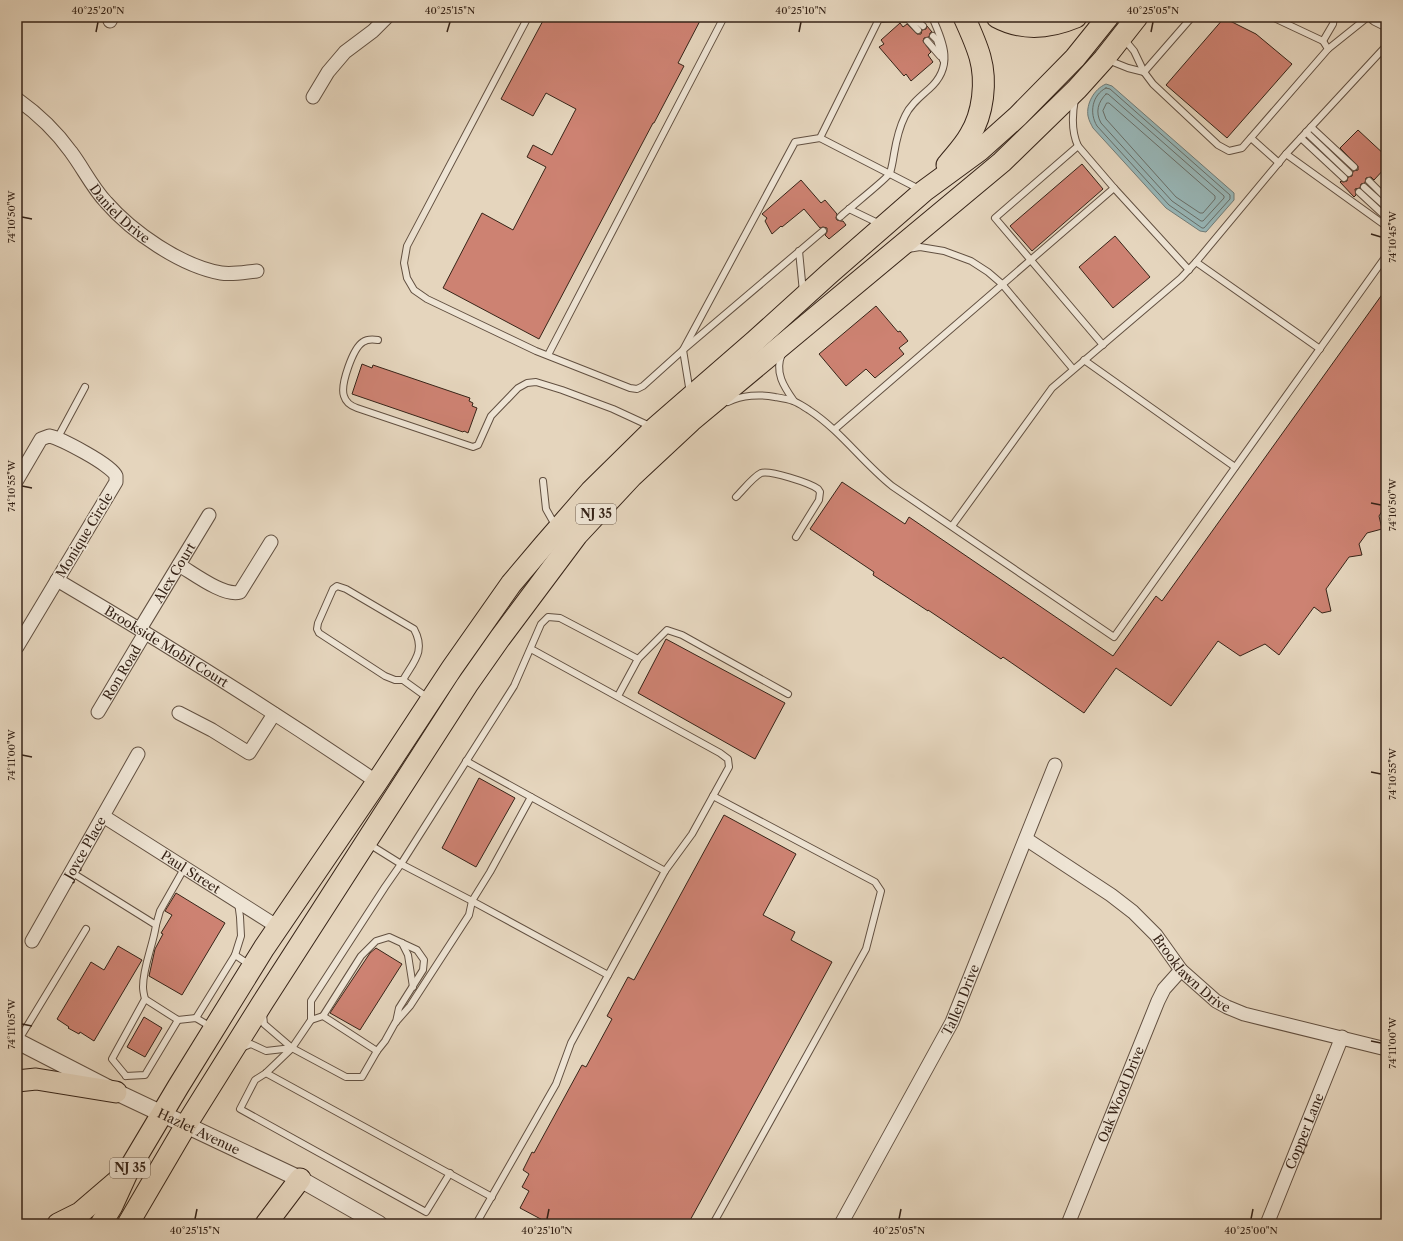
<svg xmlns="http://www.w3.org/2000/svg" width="1403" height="1241" font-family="'Libre Caslon Text',serif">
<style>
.water{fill:#98b7b8;stroke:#717c78}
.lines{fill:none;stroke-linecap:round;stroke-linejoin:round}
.shore{stroke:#686e68;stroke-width:1}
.building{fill:#cd8272;stroke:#372418}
.service-casing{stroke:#625041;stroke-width:8}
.minor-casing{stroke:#625041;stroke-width:15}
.tertiary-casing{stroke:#625041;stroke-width:18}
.trunk-casing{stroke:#372418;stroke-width:23}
.service{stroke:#eee4d4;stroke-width:6}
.minor{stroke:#eee4d4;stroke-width:13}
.tertiary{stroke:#eee4d4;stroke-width:16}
.trunk{stroke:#e5d5bd;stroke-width:21}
.ticks{fill:none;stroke:#372418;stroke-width:1.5}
.labels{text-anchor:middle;stroke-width:3.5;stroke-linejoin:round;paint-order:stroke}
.shield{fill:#eee4d4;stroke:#6e5e50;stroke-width:1}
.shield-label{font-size:12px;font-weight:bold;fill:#372418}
.street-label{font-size:13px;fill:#372418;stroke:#eee4d4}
.neatline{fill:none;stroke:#372418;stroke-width:1.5}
.ticks-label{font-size:10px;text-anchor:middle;fill:#372418}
</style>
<rect width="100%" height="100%" fill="#e5d5bd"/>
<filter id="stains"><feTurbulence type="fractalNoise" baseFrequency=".005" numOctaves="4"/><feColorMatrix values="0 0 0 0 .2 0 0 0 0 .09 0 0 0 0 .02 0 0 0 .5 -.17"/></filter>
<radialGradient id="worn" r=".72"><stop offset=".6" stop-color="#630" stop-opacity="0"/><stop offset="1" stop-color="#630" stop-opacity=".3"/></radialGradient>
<path class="water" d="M1106,84l6,2 122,107v7l-28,32 -6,-1 -34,-23 -73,-80c-2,-4 -4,-7 -5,-12 -2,-12 6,-27 18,-32z"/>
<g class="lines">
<g class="shore">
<path d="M1106,88l4,1 120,106v4l-26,29h-2l-33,-23 -72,-79c-8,-13 -5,-31 9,-38z"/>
<path d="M1106,94h2l116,102v2l-21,23h-2l-29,-20 -71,-78c-6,-11 -3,-21 5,-29z"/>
<polygon points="1107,103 1109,103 1215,196 1215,199 1203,213 1200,213 1176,197 1106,119 1103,111"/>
</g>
</g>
<g class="building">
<polygon points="545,17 702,17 678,63 684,66 654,123 653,123 539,339 443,288 482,213 513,230 546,167 527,157 533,145 552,155 576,109 546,93 533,116 501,99"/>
<polygon points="1224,18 1256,34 1292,64 1227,138 1166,85"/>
<polygon points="900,23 903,27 907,24 917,34 921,34 922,30 926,29 927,26 932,32 930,33 929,37 924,38 923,41 931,52 928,55 933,62 911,81 906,74 904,76 879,47 884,44 881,40"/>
<polygon points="1358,130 1386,156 1386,167 1374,180 1371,177 1366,178 1365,183 1361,184 1360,188 1355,189 1356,195 1354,197 1340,182 1341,181 1343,182 1347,181 1348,177 1352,176 1353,171 1358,170 1358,166 1340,148"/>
<polygon points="1082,164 1103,189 1032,251 1010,226"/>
<polygon points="801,180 821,203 825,200 837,214 836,218 837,220 841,221 843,221 846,225 829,239 825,235 827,232 827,228 823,227 820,228 804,209 782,227 781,226 772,234 765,221 767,218 762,214"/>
<polygon points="1115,236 1150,277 1113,308 1079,267"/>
<polygon points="1386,289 1386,505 1379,516 1382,529 1367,533 1359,544 1362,555 1349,557 1326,589 1331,611 1322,613 1314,607 1279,655 1265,644 1240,656 1218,641 1171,706 1116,668 1084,713 1003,657 1001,659 928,610 928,611 873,575 874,572 810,529 842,482 905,524 909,517 1113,656 1156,596 1162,601"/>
<polygon points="876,306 898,332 900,331 908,341 899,348 904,354 875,378 866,369 846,386 819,354"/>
<polygon points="362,364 372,368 373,365 470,398 469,401 473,403 472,406 477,408 468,433 464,431 463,432 352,394"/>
<polygon points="666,639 785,703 755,759 638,693"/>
<polygon points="479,778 515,798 476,867 442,848"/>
<polygon points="724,815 796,854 763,915 795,932 791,940 832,962 688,1224 550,1224 520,1208 529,1191 522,1187 529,1174 523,1170 532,1152 534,1153 582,1065 586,1067 612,1019 607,1016 628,977 634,980"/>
<polygon points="176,893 225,923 182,995 149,976 155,949 163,934 161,933 172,915 165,911"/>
<polygon points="118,946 142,960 94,1041 80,1032 79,1034 68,1028 69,1027 57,1019 91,962 104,970"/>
<polygon points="376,948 402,964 360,1030 330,1013 370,953"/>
<polygon points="144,1017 162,1028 145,1057 127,1047"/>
</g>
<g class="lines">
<defs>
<g id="service">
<polyline points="528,17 407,246 404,263 407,278 414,290 427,299 536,351 630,388 637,389 643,386 683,350 823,231"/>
<path d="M879,19c13,0 35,-3 44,7"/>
<polyline points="908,19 918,30"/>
<polyline points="933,36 937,40 943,60"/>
<polyline points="1124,39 1134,51 1144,72 1153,84 1218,145 1229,151 1242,148 1328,49 1323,41 1272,17"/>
<polyline points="927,41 940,56"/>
<polyline points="1323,41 1333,24 1334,17"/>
<polyline points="1328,49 1368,17"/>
<polyline points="1108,60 1128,68 1144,72"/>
<polyline points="1144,72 1192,17"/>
<path d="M1075,99c-3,16 -4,32 3,47l36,42 75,82"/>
<polyline points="1311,127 1354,167"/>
<polyline points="1306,132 1349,173"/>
<polyline points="820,138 921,190"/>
<polyline points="1251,138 1279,163"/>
<polyline points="1301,138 1344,178"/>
<polyline points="1078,146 995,218 1103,345"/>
<polyline points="1286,154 1386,226"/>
<polyline points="1369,181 1386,198"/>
<polyline points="1364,187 1386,207"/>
<polyline points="1359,192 1386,217"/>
<polyline points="849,209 880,224"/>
<path d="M840,217c7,-7 48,-39 50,-44 2,-6 3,-13 4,-19 2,-12 5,-26 11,-38 5,-11 15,-19 24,-27 25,-22 15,-46 3,-72"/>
<polyline points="908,249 920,247 944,251 971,261 988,272 1002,284 1073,369"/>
<polyline points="799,251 803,292"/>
<polyline points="1196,262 1320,349"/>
<path d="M378,340c-6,-1 -11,-1 -15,2 -10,6 -23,43 -19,54 2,7 7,10 13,12l110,37 6,2 5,-2 13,-29 27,-28 9,-5 9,-1 26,8 51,19 39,18"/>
<path d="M782,354c-8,18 2,33 12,47"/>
<polyline points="548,355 724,17"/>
<polyline points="1084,360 1235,467"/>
<polyline points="690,393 683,350 795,142 820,138 880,17"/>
<path d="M728,402c14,-7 32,-8 47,-5 6,1 13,2 18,4 6,2 11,6 16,9 32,21 53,52 83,76l222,151 272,-381"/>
<polyline points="835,429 1114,188"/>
<polyline points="57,439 85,387"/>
<polyline points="543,481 546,509 555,525"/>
<path d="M736,497c7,-7 17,-20 25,-24 9,-3 49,10 57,16l2,3 -1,8 -23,37"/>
<polyline points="952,526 1052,388 1181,278 1196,262 1286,154 1386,46"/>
<path d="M403,680c11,-19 23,-29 11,-51l-68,-40 -9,-3 -4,3 -15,34 -1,6 2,4 66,43 10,4h8l25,18"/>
<polyline points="618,696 638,659 667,630 682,635 788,694"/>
<polyline points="466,761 665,871"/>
<polyline points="369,844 401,864 472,901 608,975"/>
<path d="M71,872l85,53c-3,21 -13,41 -13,62 0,4 1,8 2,12l-33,60 14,17"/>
<polyline points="156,925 160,911 185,867"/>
<polyline points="402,943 408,955 413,987"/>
<polyline points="235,955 250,965"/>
<polyline points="145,999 178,1020 196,1018 211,1027"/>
<polyline points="263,1014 264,1024 292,1048 346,1077 362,1077 377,1051 385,1041 395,1023 410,1006 469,915 472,901 490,872 531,797"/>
<polyline points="323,1016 377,1051"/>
<polyline points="196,1018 235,955 241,936 240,917 238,902"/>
<polyline points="311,1020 323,1016 361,956 376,941 389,937 417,950 424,960 423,970 399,1008 396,1022"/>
<polyline points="18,1041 86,929"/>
<polyline points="241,1048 251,1044 266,1051 292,1048"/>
<polyline points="266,1073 492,1197"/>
<polyline points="126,1076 145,1075 178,1020"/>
<polyline points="450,1173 426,1212 240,1109 255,1080 266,1073 292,1048 311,1020 311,1001 385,887 401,864 514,686 541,624 548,617 560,618 638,659"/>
<polyline points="476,1224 556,1084 571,1043 665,871 692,834 729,767 728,759 720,753 531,649"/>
<polyline points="713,1224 866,949 881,891 875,882 713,796"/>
</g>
<g id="minor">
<polyline points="110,21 112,17"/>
<polyline points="313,97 328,72 345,52 373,31 387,17"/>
<path id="s1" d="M17,99c21,15 39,32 54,53 12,16 21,35 35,50 26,30 75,64 115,71 11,2 25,-1 36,-2"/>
<path d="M17,480l24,-41 8,-3c11,2 63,29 67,40 0,2 0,4 0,6l-99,165"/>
<path d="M179,565c14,8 45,32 61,27l31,-50"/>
<path id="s2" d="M57,580c109,64 216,131 320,202"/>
<path id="s3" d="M140,629l69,-114"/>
<path id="s4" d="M98,712l47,-79"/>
<polyline points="179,713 212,730 249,753 274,714"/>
<path id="s5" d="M103,816l175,111"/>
<path id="s6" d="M1026,839l85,56 22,17 23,23 25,35 35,31 11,6 17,7 142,35"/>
<path id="s7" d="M32,941l106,-187"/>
<path id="s8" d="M841,1224l111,-202 103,-257"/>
<path id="s9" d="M1068,1224l90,-223 6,-12 17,-19"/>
<path id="s10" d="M1267,1224l75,-187"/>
</g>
<g id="tertiary">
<polyline points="1376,17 1386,22"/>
<path id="s11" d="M17,1041l99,51 184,87 79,45"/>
</g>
<g id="trunk">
<path d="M997,17c26,14 53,11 79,0"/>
<path d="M947,165c8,-10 17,-19 23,-30 13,-21 17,-53 10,-78 -4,-14 -10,-27 -16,-40"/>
<polyline points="17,1081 36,1079 116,1092"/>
<polyline points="58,1224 80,1213 122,1177"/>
<polyline points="101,1224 112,1206 128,1171 178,1087 264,948 377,782 452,668 511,584 544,545 591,491 655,428 755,341 830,273 924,191 980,150 1018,116 1075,58 1108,17"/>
<polyline points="128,1224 186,1125 263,1002 467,685 500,638 577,535 632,476 691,421 1002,162 1077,89 1104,59 1137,17"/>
<polyline points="266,1224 300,1179"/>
</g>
</defs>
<use href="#service" class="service-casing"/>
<use href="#minor" class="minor-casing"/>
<use href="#tertiary" class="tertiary-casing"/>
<use href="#trunk" class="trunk-casing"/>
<use href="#service" class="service"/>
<use href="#minor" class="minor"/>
<use href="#tertiary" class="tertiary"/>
<use href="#trunk" class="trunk"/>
</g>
<path class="ticks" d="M96,32l2,-10M447,32l3,-10M799,32l2,-10M1151,32l2,-10M22,217l10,2M1371,234l10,3M22,486l10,2M1371,503l10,2M22,755l10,2M1371,772l10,2M22,1024l10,2M1371,1041l10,2M195,1219l2,-10M547,1219l2,-10M899,1219l2,-10M1251,1219l2,-10"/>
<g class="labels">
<g class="shield">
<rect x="576" y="504" width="40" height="20" rx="3"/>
<rect x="110" y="1158" width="40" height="20" rx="3"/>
</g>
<g class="shield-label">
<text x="596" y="518">NJ 35</text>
<text x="130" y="1172">NJ 35</text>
</g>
<g class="street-label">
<text dy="5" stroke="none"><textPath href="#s1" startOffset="155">Daniel Drive</textPath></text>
<text transform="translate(84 535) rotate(-59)" y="5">Monique Circle</text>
<text dy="5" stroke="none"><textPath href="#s3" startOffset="66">Alex Court</textPath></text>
<text dy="5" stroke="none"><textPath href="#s2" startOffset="128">Brookside Mobil Court</textPath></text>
<text dy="5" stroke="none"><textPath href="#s4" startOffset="46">Ron Road</textPath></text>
<text dy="5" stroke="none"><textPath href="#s7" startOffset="107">Joyce Place</textPath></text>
<text dy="5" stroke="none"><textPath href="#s5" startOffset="104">Paul Street</textPath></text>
<text dy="5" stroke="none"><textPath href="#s6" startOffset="215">Brooklawn Drive</textPath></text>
<text dy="5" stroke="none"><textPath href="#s8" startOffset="254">Tallen Drive</textPath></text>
<text dy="5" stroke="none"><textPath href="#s9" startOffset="140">Oak Wood Drive</textPath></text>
<text dy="5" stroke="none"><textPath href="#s11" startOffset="203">Hazlet Avenue</textPath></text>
<text dy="5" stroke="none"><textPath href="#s10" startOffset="100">Copper Lane</textPath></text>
</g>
</g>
<rect width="1403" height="1241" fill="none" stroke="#e5d5bd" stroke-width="44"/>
<rect x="22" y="22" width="1359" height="1197" class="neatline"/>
<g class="ticks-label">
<text x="98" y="14">40°25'20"N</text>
<text x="450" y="14">40°25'15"N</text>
<text x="801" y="14">40°25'10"N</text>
<text x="1153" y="14">40°25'05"N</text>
<text transform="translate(11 217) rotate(-90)" y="4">74°10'50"W</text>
<text transform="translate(1392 237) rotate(-90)" y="4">74°10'45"W</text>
<text transform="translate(11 486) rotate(-90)" y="4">74°10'55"W</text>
<text transform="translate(1392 505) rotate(-90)" y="4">74°10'50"W</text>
<text transform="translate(11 755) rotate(-90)" y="4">74°11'00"W</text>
<text transform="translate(1392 774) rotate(-90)" y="4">74°10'55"W</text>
<text transform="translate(11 1024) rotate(-90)" y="4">74°11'05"W</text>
<text transform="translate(1392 1043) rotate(-90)" y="4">74°11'00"W</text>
<text x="195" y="1234">40°25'15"N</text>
<text x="547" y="1234">40°25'10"N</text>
<text x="899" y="1234">40°25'05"N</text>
<text x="1251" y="1234">40°25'00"N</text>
</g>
<rect width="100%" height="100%" filter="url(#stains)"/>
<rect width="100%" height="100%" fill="url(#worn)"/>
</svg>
